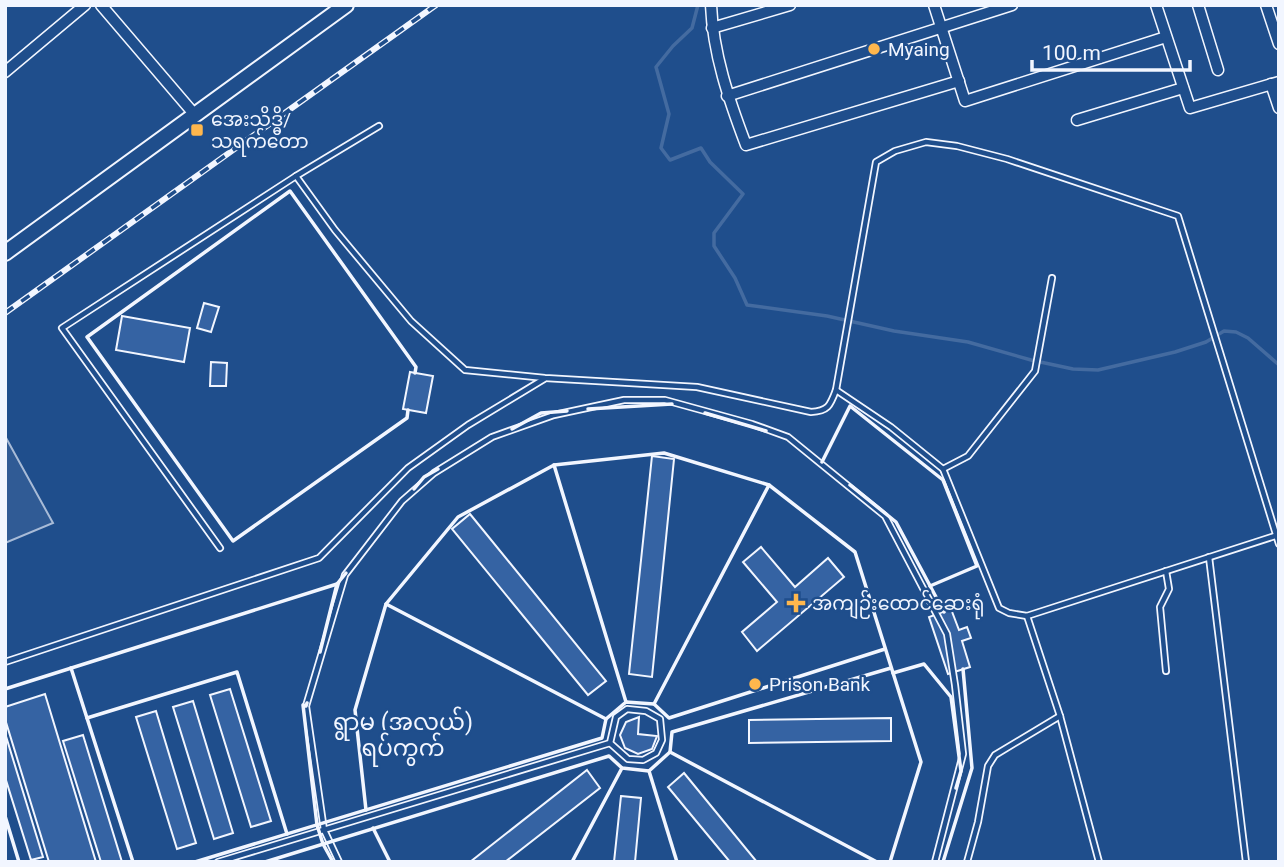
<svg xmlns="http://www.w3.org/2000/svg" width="1284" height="867" font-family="Roboto,'Noto Sans Myanmar',sans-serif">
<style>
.built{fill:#305b95;stroke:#a8bbd7;stroke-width:2}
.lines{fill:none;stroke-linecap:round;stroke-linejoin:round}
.stream{stroke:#446ba0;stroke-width:3.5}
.building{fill:#3563a3;stroke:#f2f6ff;stroke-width:2}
.service-casing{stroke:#f2f6ff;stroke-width:8}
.minor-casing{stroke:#f2f6ff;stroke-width:13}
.secondary-casing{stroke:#f2f6ff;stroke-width:18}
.service{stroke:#1f4e8c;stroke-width:4.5}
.minor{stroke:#1f4e8c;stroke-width:10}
.secondary{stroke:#1f4e8c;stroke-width:14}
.rail-casing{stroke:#f2f6ff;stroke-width:6}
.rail{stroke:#1f4e8c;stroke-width:3.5;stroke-dasharray:10;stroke-linecap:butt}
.wall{stroke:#f2f6ff;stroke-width:3.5}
.poi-dot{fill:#ffb74d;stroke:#1f4e8c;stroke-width:2.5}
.labels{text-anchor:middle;stroke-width:5;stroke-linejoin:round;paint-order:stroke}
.poi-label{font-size:19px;fill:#f2f6ff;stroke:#1f4e8c;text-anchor:start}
.quarter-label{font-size:23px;fill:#f2f6ff;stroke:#1f4e8c}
</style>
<rect width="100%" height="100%" fill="#1f4e8c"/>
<polygon class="built" points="5,436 53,523 5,543"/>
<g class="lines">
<polyline class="stream" points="698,5 692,28 673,46 656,67 669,114 661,148 670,160 701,148 710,162 743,194 714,233 714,246 735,278 747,305 827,316 894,331 968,342 1031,360 1073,369 1098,370 1175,352 1206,342 1224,331 1236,332 1248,338 1279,365"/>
</g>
<g class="building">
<polygon points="204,303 219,307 211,332 197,328"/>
<polygon points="122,316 190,328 184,362 116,350"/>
<polygon points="211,362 227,363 226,386 210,386"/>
<polygon points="410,372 433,376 426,413 403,409"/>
<polygon points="652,456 674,459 652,677 629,674"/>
<polygon points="470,514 606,681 588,695 452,529"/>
<polygon points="761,547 795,587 828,558 844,577 757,651 742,632 777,602 743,562"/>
<polygon points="951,609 959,630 967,627 971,638 962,641 970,667 948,674 929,617"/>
<polygon points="230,689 271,821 251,827 210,695"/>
<polygon points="45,694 96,862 49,862 5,719 5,707"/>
<polygon points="193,701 233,833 214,839 173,707"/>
<polygon points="156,711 196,843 177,849 136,717"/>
<polygon points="639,717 638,734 657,736 652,749 638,754 625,748 620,735 626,722"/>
<polygon points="891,718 891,741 749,743 749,720"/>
<polygon points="5,733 43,857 31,860 5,777"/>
<polygon points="83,735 122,862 101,862 63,741"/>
<polygon points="587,770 600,788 505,862 470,862"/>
<polygon points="684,773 757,862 730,862 668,787"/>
<polygon points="621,796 641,798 635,862 614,862"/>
</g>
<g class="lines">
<defs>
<g id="service">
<path d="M379,126l-83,50 39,54 76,91 54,49 80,8 152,9 114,25c17,-1 19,-6 25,-22l40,-228 19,-11 31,-9 31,4 50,13 171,57 101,328"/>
<polyline points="836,390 891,427 943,469 999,608 1009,613 1027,616 1278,535"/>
<polyline points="943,469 968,456 1035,371 1052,278"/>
<polyline points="220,548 62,328 296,176"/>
<polyline points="1209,557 1246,862"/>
<polyline points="1166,571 1169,589 1160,607 1166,671"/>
<polyline points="1027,616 1060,716 1099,862"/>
<polyline points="5,662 319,558 408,468 468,425 544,379"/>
<polygon points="627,709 646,711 660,719 662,740 656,753 643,760 628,759 610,743 616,717"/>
<polyline points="218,862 610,743"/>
<polyline points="339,862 324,830 306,706 345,575 402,501 434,473 492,437 554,415 624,400 665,400 752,424 788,437 885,516 947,634 955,685 963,754 935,862"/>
<polyline points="967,862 978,822 988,766 995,755 1060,716"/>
</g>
<g id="minor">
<polyline points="101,5 195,115"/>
<path d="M711,5c2,49 18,95 35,140l213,-64"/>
<polyline points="934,5 965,101 1166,37"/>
<polyline points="1156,5 1190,108 1279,82"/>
<polyline points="1198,5 1218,70"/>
<polyline points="1266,5 1279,44"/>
<polyline points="712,28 790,5"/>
<polyline points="5,72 85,5"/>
<polyline points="1271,84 1279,108"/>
<polyline points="727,96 1012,5"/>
<polyline points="1077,120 1183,88"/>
</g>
<polyline id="secondary" points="5,253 346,5"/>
</defs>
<use href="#service" class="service-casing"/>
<use href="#minor" class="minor-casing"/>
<use href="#secondary" class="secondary-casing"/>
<use href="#service" class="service"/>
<use href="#minor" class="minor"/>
<use href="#secondary" class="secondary"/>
<defs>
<polyline id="rail" points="5,313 436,5"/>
</defs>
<use href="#rail" class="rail-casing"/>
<use href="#rail" class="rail"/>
<g class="wall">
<polyline points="588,409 672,404"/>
<polyline points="408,410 407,418 233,541 87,337 290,191 416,367 415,373"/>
<polyline points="705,413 766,431"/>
<polyline points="512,429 541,413 567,411"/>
<polyline points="822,462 850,406 943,480 977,566 930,586"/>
<polyline points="554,465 626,702"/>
<polyline points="850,485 896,522 944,612"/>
<polyline points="414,489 424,477 438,469"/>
<polyline points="386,604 606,719"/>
<polyline points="320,652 337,584 346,573"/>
<polyline points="71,668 133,862"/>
<polyline points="893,673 924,664 951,697 961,771 956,788"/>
<polyline points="5,689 337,584"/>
<polyline points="307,703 306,706 303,705 317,825 323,844 333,862"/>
<polyline points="654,704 769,485"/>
<polyline points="87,718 237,672 287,834"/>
<polyline points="670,752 877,862"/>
<polyline points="649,771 677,862"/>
<polyline points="366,810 355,710 386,604 458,517 554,465 664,453 769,485 855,552 921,762 890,862"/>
<polyline points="5,816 19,862"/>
<polyline points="373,828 390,862"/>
<polyline points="195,862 602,738 606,719 626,702 654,704 669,718 885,649"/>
<polyline points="265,862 609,756 622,768 649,771 670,752 672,732 891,668"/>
<polyline points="572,862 622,768"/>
<polyline points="943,862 972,768 963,669"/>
</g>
</g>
<g class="poi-dot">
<circle cx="874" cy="49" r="7"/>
<rect x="190" y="123" width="14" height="14" rx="3.5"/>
<path d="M792.5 592.5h7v7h7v7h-7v7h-7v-7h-7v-7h7z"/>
<circle cx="755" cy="684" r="7"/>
</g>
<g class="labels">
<g class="poi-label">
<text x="888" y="56">Myaing</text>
<text x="211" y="126">အေးသိဒ္ဓိ/<tspan x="211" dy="22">သရက်တော</tspan></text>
<text x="812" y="610">အကျဉ်းထောင်ဆေးရုံ</text>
<text x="769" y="691">Prison Bank</text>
</g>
<g class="quarter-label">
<text x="403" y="730">ရွာမ (အလယ်)<tspan x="403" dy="26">ရပ်ကွက်</tspan></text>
</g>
</g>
<rect width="1284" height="867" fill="none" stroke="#f2f6ff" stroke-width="14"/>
<path d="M1032 60v10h158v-10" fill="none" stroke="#f2f6ff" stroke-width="3.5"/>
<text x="1042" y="60" font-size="21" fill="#f2f6ff" stroke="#1f4e8c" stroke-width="5" paint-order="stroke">100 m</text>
</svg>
